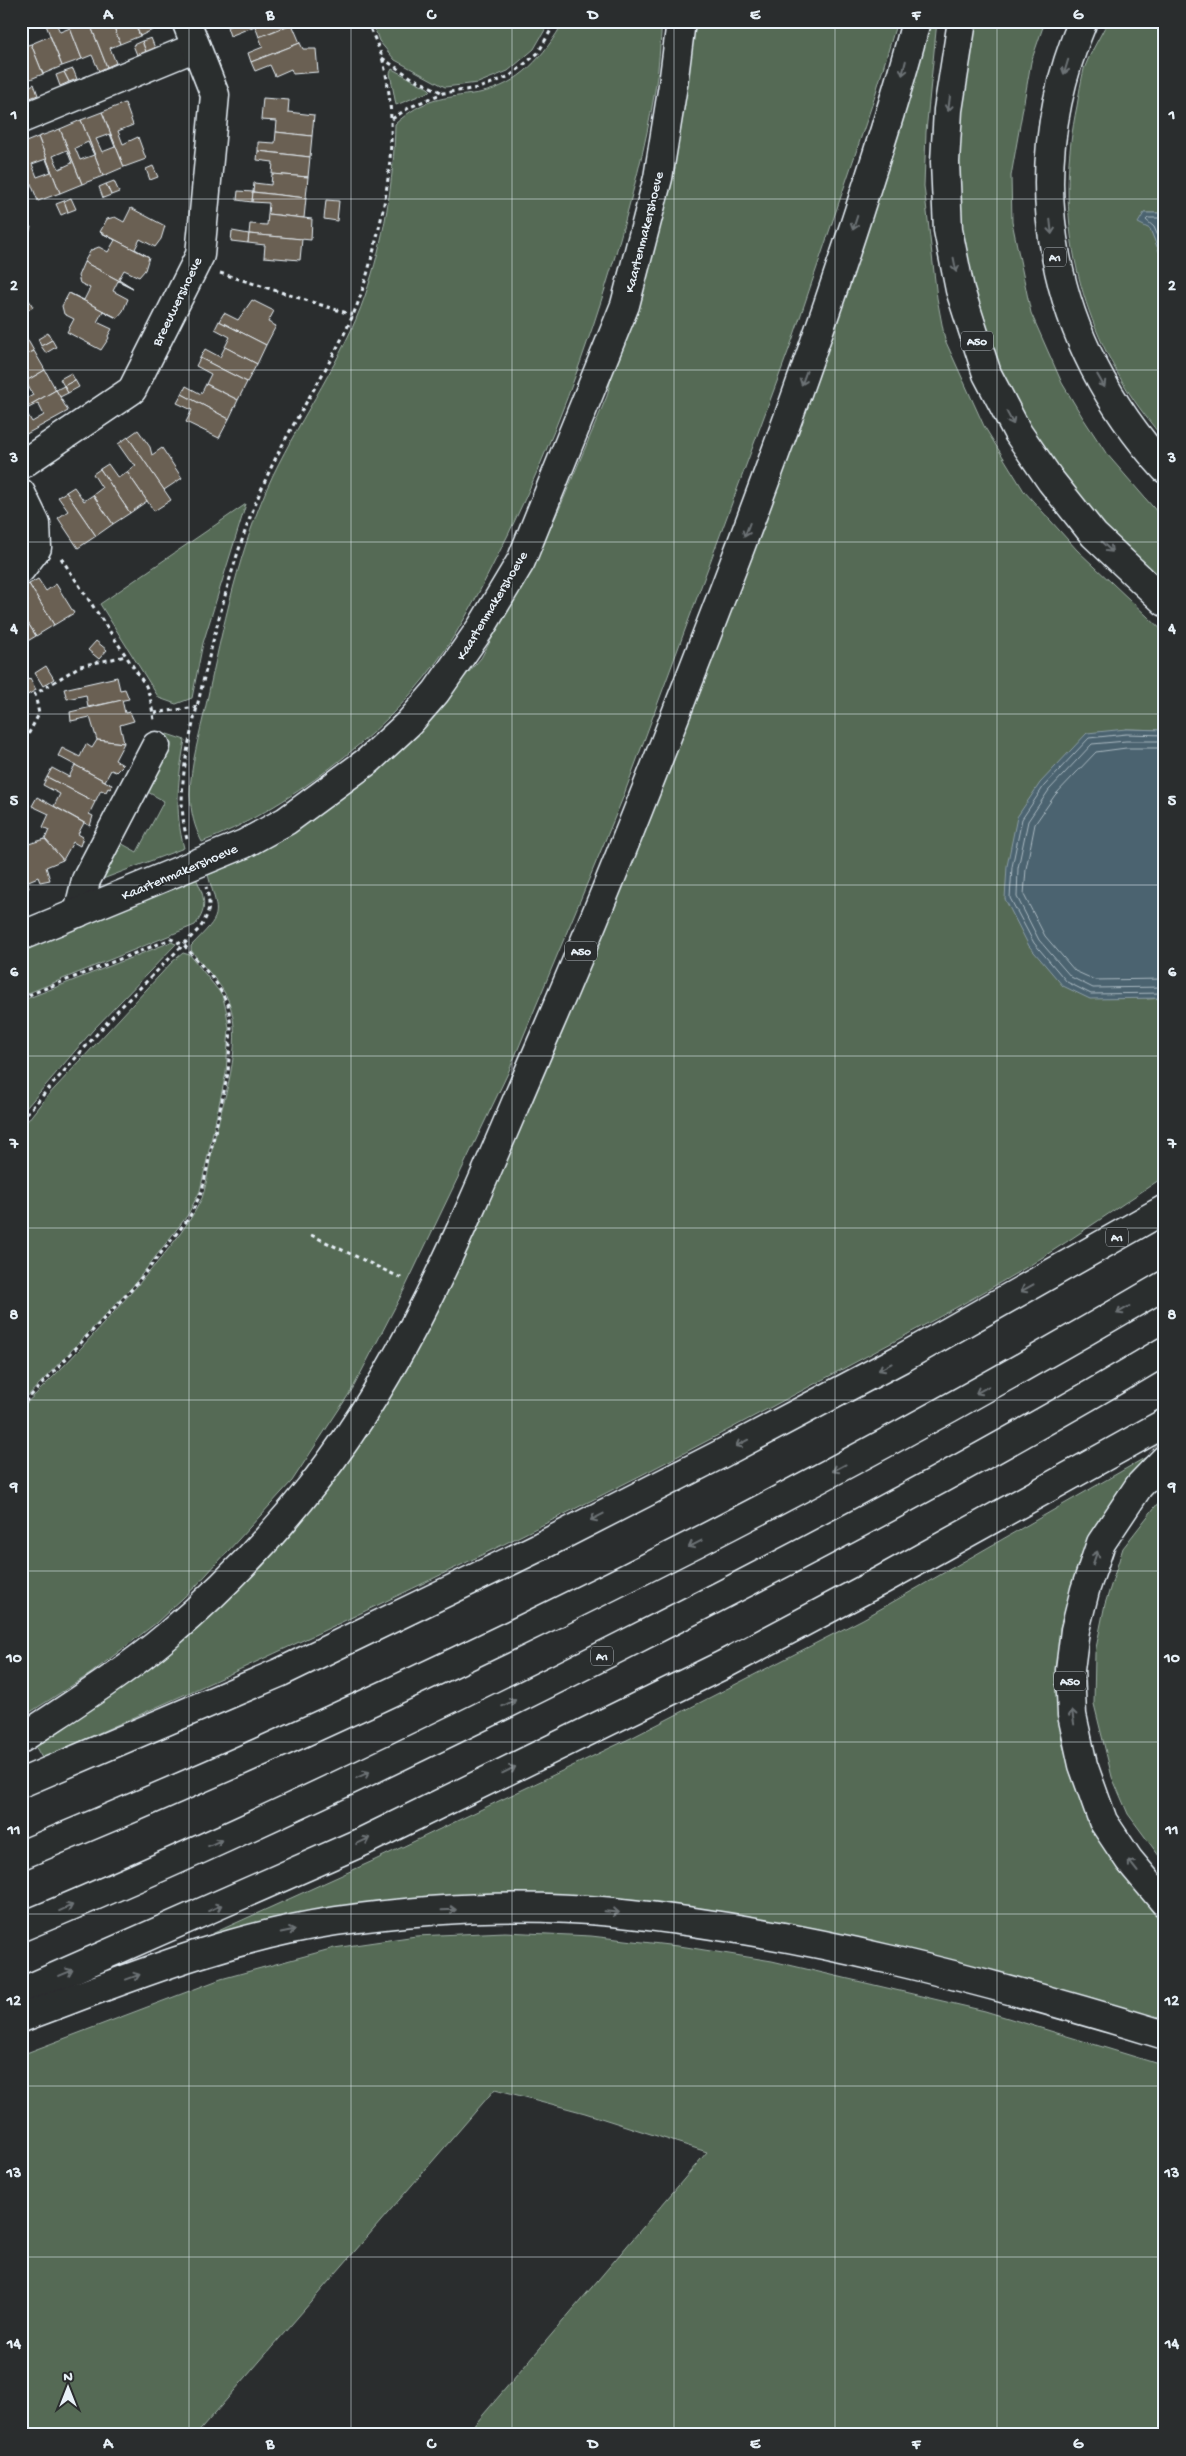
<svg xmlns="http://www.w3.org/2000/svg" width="1186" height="2456" font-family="'Gochi Hand',sans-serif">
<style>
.green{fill:#556a55;stroke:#9eaea6}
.water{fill:#4b636f;stroke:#8a9ca6}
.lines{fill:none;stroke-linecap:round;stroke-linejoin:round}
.shore{stroke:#a9b8c1;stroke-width:1}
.building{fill:#6b6052;stroke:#e8f1f8;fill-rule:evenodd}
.minor-casing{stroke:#e8f1f8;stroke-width:31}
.highway-casing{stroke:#e8f1f8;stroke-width:31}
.path{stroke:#e8f1f8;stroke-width:3;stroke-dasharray:4 4;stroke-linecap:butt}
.minor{stroke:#2a2d2e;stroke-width:28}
.highway{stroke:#2a2d2e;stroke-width:28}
.oneway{stroke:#6c7275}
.grid{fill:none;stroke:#e8f1f8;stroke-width:1;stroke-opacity:0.55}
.labels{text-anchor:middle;stroke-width:4;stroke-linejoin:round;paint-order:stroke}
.shield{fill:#2a2d2e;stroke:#afb6bb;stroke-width:1}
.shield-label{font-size:12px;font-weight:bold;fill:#e8f1f8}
.street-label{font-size:14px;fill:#e8f1f8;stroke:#2a2d2e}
.neatline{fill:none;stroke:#e8f1f8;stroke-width:2}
.grid-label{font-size:16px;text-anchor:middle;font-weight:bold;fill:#e8f1f8}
</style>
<rect width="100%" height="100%" fill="#2a2d2e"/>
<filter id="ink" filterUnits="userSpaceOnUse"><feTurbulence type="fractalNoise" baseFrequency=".02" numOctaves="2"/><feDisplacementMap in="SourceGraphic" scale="10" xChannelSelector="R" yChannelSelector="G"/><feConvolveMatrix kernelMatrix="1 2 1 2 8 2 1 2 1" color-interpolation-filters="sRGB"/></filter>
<g filter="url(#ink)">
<g class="green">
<polygon points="372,21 550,21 534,49 508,71 478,83 445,87 395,60 379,41"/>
<path d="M564,21h98c-2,23 -3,47 -7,69 -9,55 -24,110 -39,163 -29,98 -64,191 -108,282 -22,43 -43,89 -73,129 -51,71 -151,147 -233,178 -8,-16 -11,-29 -12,-47 0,-29 10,-62 16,-90 17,-77 33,-158 67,-230 29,-60 70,-116 92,-179 19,-56 29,-114 30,-172 30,-27 46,-25 84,-31 41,-8 65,-37 85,-72z"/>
<path d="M693,21h204l-23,78 -82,242 -170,459 -114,273 -103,215 -52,100 -61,93 -96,105 -40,37 -66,51 -69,44v-310c41,-38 79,-80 116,-122 24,-28 49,-55 65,-88 6,-18 7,-36 11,-53 9,-44 32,-98 16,-143 -8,-21 -26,-34 -38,-52v-4c32,-33 29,-28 17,-71l47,-20 42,-25 121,-99 63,-73 47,-85 30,-61 49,-116z"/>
<path d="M926,21h11l-11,111 -2,54 13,112 8,42 39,86 40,65 53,59 88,83v97l-39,-1 21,270 18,-1v178c-44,29 -88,60 -133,88 -84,50 -171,95 -257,141 -239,128 -484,244 -733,353l-8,-14 210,-168 217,-334z"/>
<polygon points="975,21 1045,21 1031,62 1011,176 1012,222 1031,313 1062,383 1083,418 1106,453 1165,521 1165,586 1109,534 1056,473 1009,394 975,304 961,224 955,148"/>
<path d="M1108,21h57v192h-21l21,53v175c-14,-18 -29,-36 -40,-55 -53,-87 -69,-181 -48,-280 2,-12 4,-25 7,-37 6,-16 16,-32 24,-48z"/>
<polygon points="392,69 428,88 431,91 396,105 390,73"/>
<polygon points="246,504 203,643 192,698 176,704 159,698 100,604"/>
<path d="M167,734l18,6c-7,38 -11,71 -1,108l-89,34 22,-41 20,11 27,-51 -20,-11z"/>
<path d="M195,876c9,19 14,32 0,49l-174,71v-49z"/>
<polygon points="171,942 176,944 93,1030 21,1114 21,1001"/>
<polygon points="183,953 190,955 222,995 226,1009 229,1028 226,1073 200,1191 187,1216 132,1287 21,1403 21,1129 43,1101 172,962"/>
<polygon points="1148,1456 1102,1516 1088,1545 1060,1627 1057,1673 1062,1743 1086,1814 1158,1912 1165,1918 1165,2032 1057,1998 506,1902 119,1976 375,1860 631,1738 863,1619"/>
<polygon points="1165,1494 1165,1864 1128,1814 1112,1777 1094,1704 1095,1653 1105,1604 1123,1548"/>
<polygon points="505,1932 591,1936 686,1947 772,1961 985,2011 1165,2066 1165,2435 466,2435 707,2152 585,2113 495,2089 196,2435 21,2435 21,2055 221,1979 334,1948 416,1936"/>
</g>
<g class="water">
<polygon points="1144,213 1165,213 1165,266 1150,229 1138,223"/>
<polygon points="1126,729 1165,730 1165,998 1090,999 1063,986 1029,946 1005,899 1007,866 1017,817 1040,783 1087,733"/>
</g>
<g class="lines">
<g class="shore">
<polyline points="1165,218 1148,218 1146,220 1154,227 1165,252"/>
<polyline points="1165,735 1126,734 1089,738 1044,786 1022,819 1012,867 1010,898 1034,943 1067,982 1091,994 1165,993"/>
<polyline points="1165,741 1126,741 1092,744 1049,790 1028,821 1018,868 1017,897 1039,940 1071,977 1093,988 1165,987"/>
<polyline points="1165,748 1126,748 1096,752 1055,795 1035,824 1026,869 1024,895 1045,936 1075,971 1095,980 1165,979"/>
</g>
</g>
<g class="building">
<polygon points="55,21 60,32 70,28 82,59 62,66 46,25"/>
<polygon points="89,21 107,67 99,71 92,55 82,59 70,28"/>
<polygon points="89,21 112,21 120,44 110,48 116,63 107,67"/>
<polygon points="112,21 134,21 140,36 120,44"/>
<polygon points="134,21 169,21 169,22 140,36"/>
<polygon points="242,21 299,21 259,37 255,26 230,36 227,27"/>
<polygon points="292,24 300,43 251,62 248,53 263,47 259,37"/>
<polygon points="50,36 62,66 43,74 31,44"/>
<polygon points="151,38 155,48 146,52 142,41"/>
<polygon points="142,41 146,52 137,55 133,45"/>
<polygon points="300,43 303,49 316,49 318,72 293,74 291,69 275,76 270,65 255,71 251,62"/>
<polygon points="31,44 43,74 23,82 21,76 21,47"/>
<polygon points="73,69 77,79 69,82 64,72"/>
<polygon points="64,72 69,82 60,86 56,75"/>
<polygon points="34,84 38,95 30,98 26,88"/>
<polygon points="26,88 30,98 21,101 21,90"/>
<polygon points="263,98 289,100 288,112 314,115 312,136 276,132 277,121 261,120"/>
<polygon points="125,103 133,125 118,131 123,144 138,137 146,159 124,167 102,112"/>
<path d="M102,112l22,55 -21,9 -22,-56zM110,134l5,13 -13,5 -6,-13z"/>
<path d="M81,120l22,56 -21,8 -22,-55zM88,142l6,13 -14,5 -5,-12z"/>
<path d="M60,129l22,55 -22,9 -22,-56zM67,150l5,13 -13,6 -6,-13z"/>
<polygon points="276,132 312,136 310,157 258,151 258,142 275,143"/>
<path d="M38,137l22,56 -22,8 -17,-42v-15zM46,159l5,13 -14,5 -5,-13z"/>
<polygon points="258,151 310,157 308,177 272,174 273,162 257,160"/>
<polygon points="153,166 158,177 150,180 146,169"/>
<polygon points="272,174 308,177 306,198 253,192 254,183 271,185"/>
<polygon points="114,181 119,192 111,195 106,184"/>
<polygon points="106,184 111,195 103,198 99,187"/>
<polygon points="238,191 253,192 252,202 237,200"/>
<polygon points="253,192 306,198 304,218 268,214 269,203 252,202"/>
<polygon points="71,198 76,209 68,212 64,201"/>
<polygon points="326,200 339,201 337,221 324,219"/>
<polygon points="64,201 68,212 61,215 56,204"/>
<polygon points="131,208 165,226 161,239 155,247 140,239 135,249 149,257 100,232 107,219 115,217 124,222"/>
<polygon points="268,214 312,219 311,240 249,234 250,224 267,225"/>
<polygon points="21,223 31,227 29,234 21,231"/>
<polygon points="232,231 249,234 248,243 231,241"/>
<polygon points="100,232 149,257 145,270 139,277 124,270 119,279 133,288 84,262 91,250 99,247 108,252 115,240"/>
<polygon points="249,234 302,239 300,260 264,257 265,245 248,243"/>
<polygon points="84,262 133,288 118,281 113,291 128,299 123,311 117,318 69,293 84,300 90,288 80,283 78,276"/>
<polygon points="69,293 117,318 103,311 97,322 112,329 108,336 109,338 101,350 67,332 74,319 64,314 62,306"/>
<polygon points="29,300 33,307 23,313 21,305"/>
<polygon points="252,300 274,311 268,322 276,326 266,345 219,321 224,313 238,320"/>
<polygon points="219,321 266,345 257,364 225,347 230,337 215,329"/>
<polygon points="22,330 34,351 21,357 21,331"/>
<polygon points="48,333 52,340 41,346 38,339"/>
<polygon points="52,340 56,347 46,353 41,346"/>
<polygon points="225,347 257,364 247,382 200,358 205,349 220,357"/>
<polygon points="34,351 45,370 21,384 21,357"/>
<polygon points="200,358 247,382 238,400 206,384 211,374 196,366"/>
<polygon points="45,370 56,390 21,410 21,402 33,395 26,382 21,384"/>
<polygon points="71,373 75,380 64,386 60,379"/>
<polygon points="75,380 79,387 68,393 64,386"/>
<polygon points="206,384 238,400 229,419 182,394 186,386 201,394"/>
<polygon points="64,386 68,393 60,397 56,390"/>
<path d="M56,390l12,21 -47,26v-27zM38,403l6,12 -12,7 -7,-12z"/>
<polygon points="182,394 229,419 219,438 186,422 192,410 177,403"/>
<polygon points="138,430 150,447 152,455 162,448 182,478 164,490 128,437"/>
<polygon points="128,437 171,500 154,511 127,472 136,465 130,461 118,444"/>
<polygon points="108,464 118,478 127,472 147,501 130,513 100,469"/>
<polygon points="100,469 130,513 113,524 93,495 102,488 93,474"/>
<polygon points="74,487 84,501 93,495 113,524 96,536 66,492"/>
<polygon points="66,492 96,536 78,548 58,518 68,511 58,497"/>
<polygon points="38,579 46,591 56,584 74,613 54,625 29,584"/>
<polygon points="29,584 54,625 36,636 21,612 21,606 28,602 21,589"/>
<polygon points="21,612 36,636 21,645"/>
<polygon points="96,641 107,650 99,659 88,650"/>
<polygon points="46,666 54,679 43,686 35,673"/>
<polygon points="24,674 28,680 30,678 36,690 24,697 21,694 21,675"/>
<polygon points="117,677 120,690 125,689 129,699 88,707 86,695 67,699 64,689"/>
<polygon points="122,700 125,713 130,712 134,721 120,725 124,743 97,740 90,717 71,721 70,712"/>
<polygon points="97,740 124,743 115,760 123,765 116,772 111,770 105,781 58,756 62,748 80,757 86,744 92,748"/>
<polygon points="75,765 112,785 110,789 108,788 106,792 101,790 95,802 47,777 52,768 69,777"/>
<polygon points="47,777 95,802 89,814 93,816 90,826 54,806 60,794 43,785"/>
<polygon points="37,797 84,823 78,834 83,837 80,846 73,842 63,860 45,839 49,830 43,827 49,814 32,806"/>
<polygon points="45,839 63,860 46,867 50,880 40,882 38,877 26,882 21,869 21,844 22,846"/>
<polygon points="21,869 29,888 25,890 21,889"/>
</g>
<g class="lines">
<defs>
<g id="minor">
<polyline points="21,119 196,47"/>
<polyline points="21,465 132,390 200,255 215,95 186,21"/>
<polyline points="21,493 36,524 37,548 21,569"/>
<polyline points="78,913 86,880 156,746"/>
<polyline points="21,936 244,844 286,821 369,760 409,723 436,692 482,626 521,561 625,305 658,178 673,85 681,21"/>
</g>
<g id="highway">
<polyline points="962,21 948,110 945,162 948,230 960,290 987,374 1018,433 1051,481 1094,535 1165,602"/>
<path d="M1083,21c-67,159 -32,321 82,448"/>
<polyline points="1165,1459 1139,1486 1101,1543 1085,1590 1075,1630 1070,1670 1072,1715 1083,1765 1103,1821 1129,1860 1165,1903"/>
<path d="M21,1739c49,-33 101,-65 146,-103 55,-47 107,-101 151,-158 103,-134 163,-297 230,-450 62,-143 118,-288 174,-433 49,-127 95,-254 137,-384 20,-63 41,-125 57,-190"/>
<polyline points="21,1783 281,1672 537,1548 719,1455 904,1357 1165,1209"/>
<path d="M21,1855c394,-163 777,-354 1144,-570"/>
<path d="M21,1927c205,-85 404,-181 601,-281 184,-93 366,-189 543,-295"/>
<polyline points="21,1992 364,1841 723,1665 882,1580 1165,1423"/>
<path d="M21,2018c103,-38 206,-81 315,-97 91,-13 186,-18 277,-9 187,19 372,68 552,123"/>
</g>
</defs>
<use href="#minor" class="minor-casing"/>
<use href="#highway" class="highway-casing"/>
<g class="path">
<polyline points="382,58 412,78 443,93"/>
<polyline points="392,119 410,107 443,93 479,88 510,76 538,53 556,21"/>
<polyline points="220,273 353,315"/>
<polyline points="61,558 146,686 150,697 154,720"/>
<polyline points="154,713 197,707"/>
<polyline points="21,748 39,714 35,694 80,666 126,656"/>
<path d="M187,839c-13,-47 3,-102 14,-149 18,-74 36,-149 68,-218 25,-54 60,-103 84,-157 9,-20 15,-44 21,-66 16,-62 25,-128 8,-192 -4,-12 -10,-24 -15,-36"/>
<polyline points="21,998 171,939 184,945 215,981 228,1004 231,1027 228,1073 202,1191 189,1218 133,1288 21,1406"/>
<path d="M21,1120l97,-110 82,-82c10,-15 11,-25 6,-41"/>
<polyline points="311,1235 403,1279"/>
</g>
<use href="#minor" class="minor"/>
<use href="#highway" class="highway"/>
</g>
<defs><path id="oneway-shaft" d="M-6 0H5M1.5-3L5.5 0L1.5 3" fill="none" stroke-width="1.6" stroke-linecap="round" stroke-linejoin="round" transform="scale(1.25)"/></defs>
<g class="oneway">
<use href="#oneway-shaft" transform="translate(1066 67) rotate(107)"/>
<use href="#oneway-shaft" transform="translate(904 68) rotate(104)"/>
<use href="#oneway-shaft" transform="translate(949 104) rotate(97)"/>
<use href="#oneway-shaft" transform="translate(855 223) rotate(108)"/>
<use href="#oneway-shaft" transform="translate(1051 227) rotate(84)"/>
<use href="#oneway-shaft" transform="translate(955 265) rotate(79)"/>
<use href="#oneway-shaft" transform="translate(804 378) rotate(110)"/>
<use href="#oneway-shaft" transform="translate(1101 381) rotate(60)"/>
<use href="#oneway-shaft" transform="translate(1010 418) rotate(62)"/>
<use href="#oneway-shaft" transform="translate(747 530) rotate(111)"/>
<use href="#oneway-shaft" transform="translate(1107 547) rotate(43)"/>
<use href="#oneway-shaft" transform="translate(1027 1288) rotate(151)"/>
<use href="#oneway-shaft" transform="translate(1123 1310) rotate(149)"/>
<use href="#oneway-shaft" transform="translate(885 1367) rotate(152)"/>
<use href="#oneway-shaft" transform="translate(982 1390) rotate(151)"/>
<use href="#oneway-shaft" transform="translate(742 1443) rotate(152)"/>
<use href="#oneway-shaft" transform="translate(839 1468) rotate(152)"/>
<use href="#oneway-shaft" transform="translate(597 1517) rotate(153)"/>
<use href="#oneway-shaft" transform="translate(695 1544) rotate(153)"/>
<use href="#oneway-shaft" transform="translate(1095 1558) rotate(-71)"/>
<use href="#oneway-shaft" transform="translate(509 1703) rotate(-26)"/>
<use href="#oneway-shaft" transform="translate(1073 1717) rotate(-99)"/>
<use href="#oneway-shaft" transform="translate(509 1770) rotate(-26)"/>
<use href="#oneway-shaft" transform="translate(363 1775) rotate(-25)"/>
<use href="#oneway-shaft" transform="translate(363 1841) rotate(-25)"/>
<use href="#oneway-shaft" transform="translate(215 1843) rotate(-24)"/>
<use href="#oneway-shaft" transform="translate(1133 1866) rotate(-128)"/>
<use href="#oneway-shaft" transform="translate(66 1908) rotate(-24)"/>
<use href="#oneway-shaft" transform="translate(215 1908) rotate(-24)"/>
<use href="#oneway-shaft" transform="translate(449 1910) rotate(-2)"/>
<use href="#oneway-shaft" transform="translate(612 1912) rotate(5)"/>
<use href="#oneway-shaft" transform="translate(288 1931) rotate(-12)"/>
<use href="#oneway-shaft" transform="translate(66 1973) rotate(-23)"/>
<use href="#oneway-shaft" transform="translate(133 1977) rotate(-20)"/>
</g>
</g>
<path class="grid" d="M189,21v2414M351,21v2414M512,21v2414M674,21v2414M835,21v2414M997,21v2414M21,199h1144M21,370h1144M21,542h1144M21,714h1144M21,885h1144M21,1056h1144M21,1228h1144M21,1400h1144M21,1571h1144M21,1742h1144M21,1914h1144M21,2086h1144M21,2257h1144"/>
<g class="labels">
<g class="shield">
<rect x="1044" y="247.5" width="22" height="19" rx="4"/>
<rect x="961" y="331.5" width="32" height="19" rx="4"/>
<rect x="565" y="941.5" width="32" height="19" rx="4"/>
<rect x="1106" y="1227.5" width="22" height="19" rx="4"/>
<rect x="591" y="1646.5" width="22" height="19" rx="4"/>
<rect x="1054" y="1671.5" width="32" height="19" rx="4"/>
</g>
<g class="shield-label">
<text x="1055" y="261">A1</text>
<text x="977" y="345">A50</text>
<text x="581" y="955">A50</text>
<text x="1117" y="1241">A1</text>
<text x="602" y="1660">A1</text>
<text x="1070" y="1685">A50</text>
</g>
<g class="street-label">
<text transform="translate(643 232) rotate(-76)" y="5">Kaartenmakershoeve</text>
<text transform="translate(176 301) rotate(-64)" y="5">Breeuwershoeve</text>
<text transform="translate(491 605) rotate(-59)" y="5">Kaartenmakershoeve</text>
<text transform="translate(179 871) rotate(-23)" y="5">Kaartenmakershoeve</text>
</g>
</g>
<rect width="1186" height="2456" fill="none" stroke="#2a2d2e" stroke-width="55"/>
<g transform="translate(68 2388)" stroke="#2a2d2e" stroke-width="4" paint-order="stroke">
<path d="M0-4L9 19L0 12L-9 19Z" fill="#e8f1f8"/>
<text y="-8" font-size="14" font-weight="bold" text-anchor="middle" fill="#e8f1f8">N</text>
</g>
<rect x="28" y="28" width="1130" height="2400" class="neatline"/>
<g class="grid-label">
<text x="108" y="19">A</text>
<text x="270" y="19">B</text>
<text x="431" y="19">C</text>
<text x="593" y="19">D</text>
<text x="755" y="19">E</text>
<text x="916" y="19">F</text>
<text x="1078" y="19">G</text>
<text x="14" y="119">1</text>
<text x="1172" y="119">1</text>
<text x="14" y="290">2</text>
<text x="1172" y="290">2</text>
<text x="14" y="462">3</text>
<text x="1172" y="462">3</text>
<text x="14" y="633">4</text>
<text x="1172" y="633">4</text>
<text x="14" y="805">5</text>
<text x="1172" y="805">5</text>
<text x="14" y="976">6</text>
<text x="1172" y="976">6</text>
<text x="14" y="1148">7</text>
<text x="1172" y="1148">7</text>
<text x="14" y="1319">8</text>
<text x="1172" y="1319">8</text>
<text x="14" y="1491">9</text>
<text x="1172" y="1491">9</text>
<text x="14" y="1662">10</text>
<text x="1172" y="1662">10</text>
<text x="14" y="1834">11</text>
<text x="1172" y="1834">11</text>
<text x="14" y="2005">12</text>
<text x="1172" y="2005">12</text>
<text x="14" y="2177">13</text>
<text x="1172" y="2177">13</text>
<text x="14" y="2348">14</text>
<text x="1172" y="2348">14</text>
<text x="108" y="2448">A</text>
<text x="270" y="2448">B</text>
<text x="431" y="2448">C</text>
<text x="593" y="2448">D</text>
<text x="755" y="2448">E</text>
<text x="916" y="2448">F</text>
<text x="1078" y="2448">G</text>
</g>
</svg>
